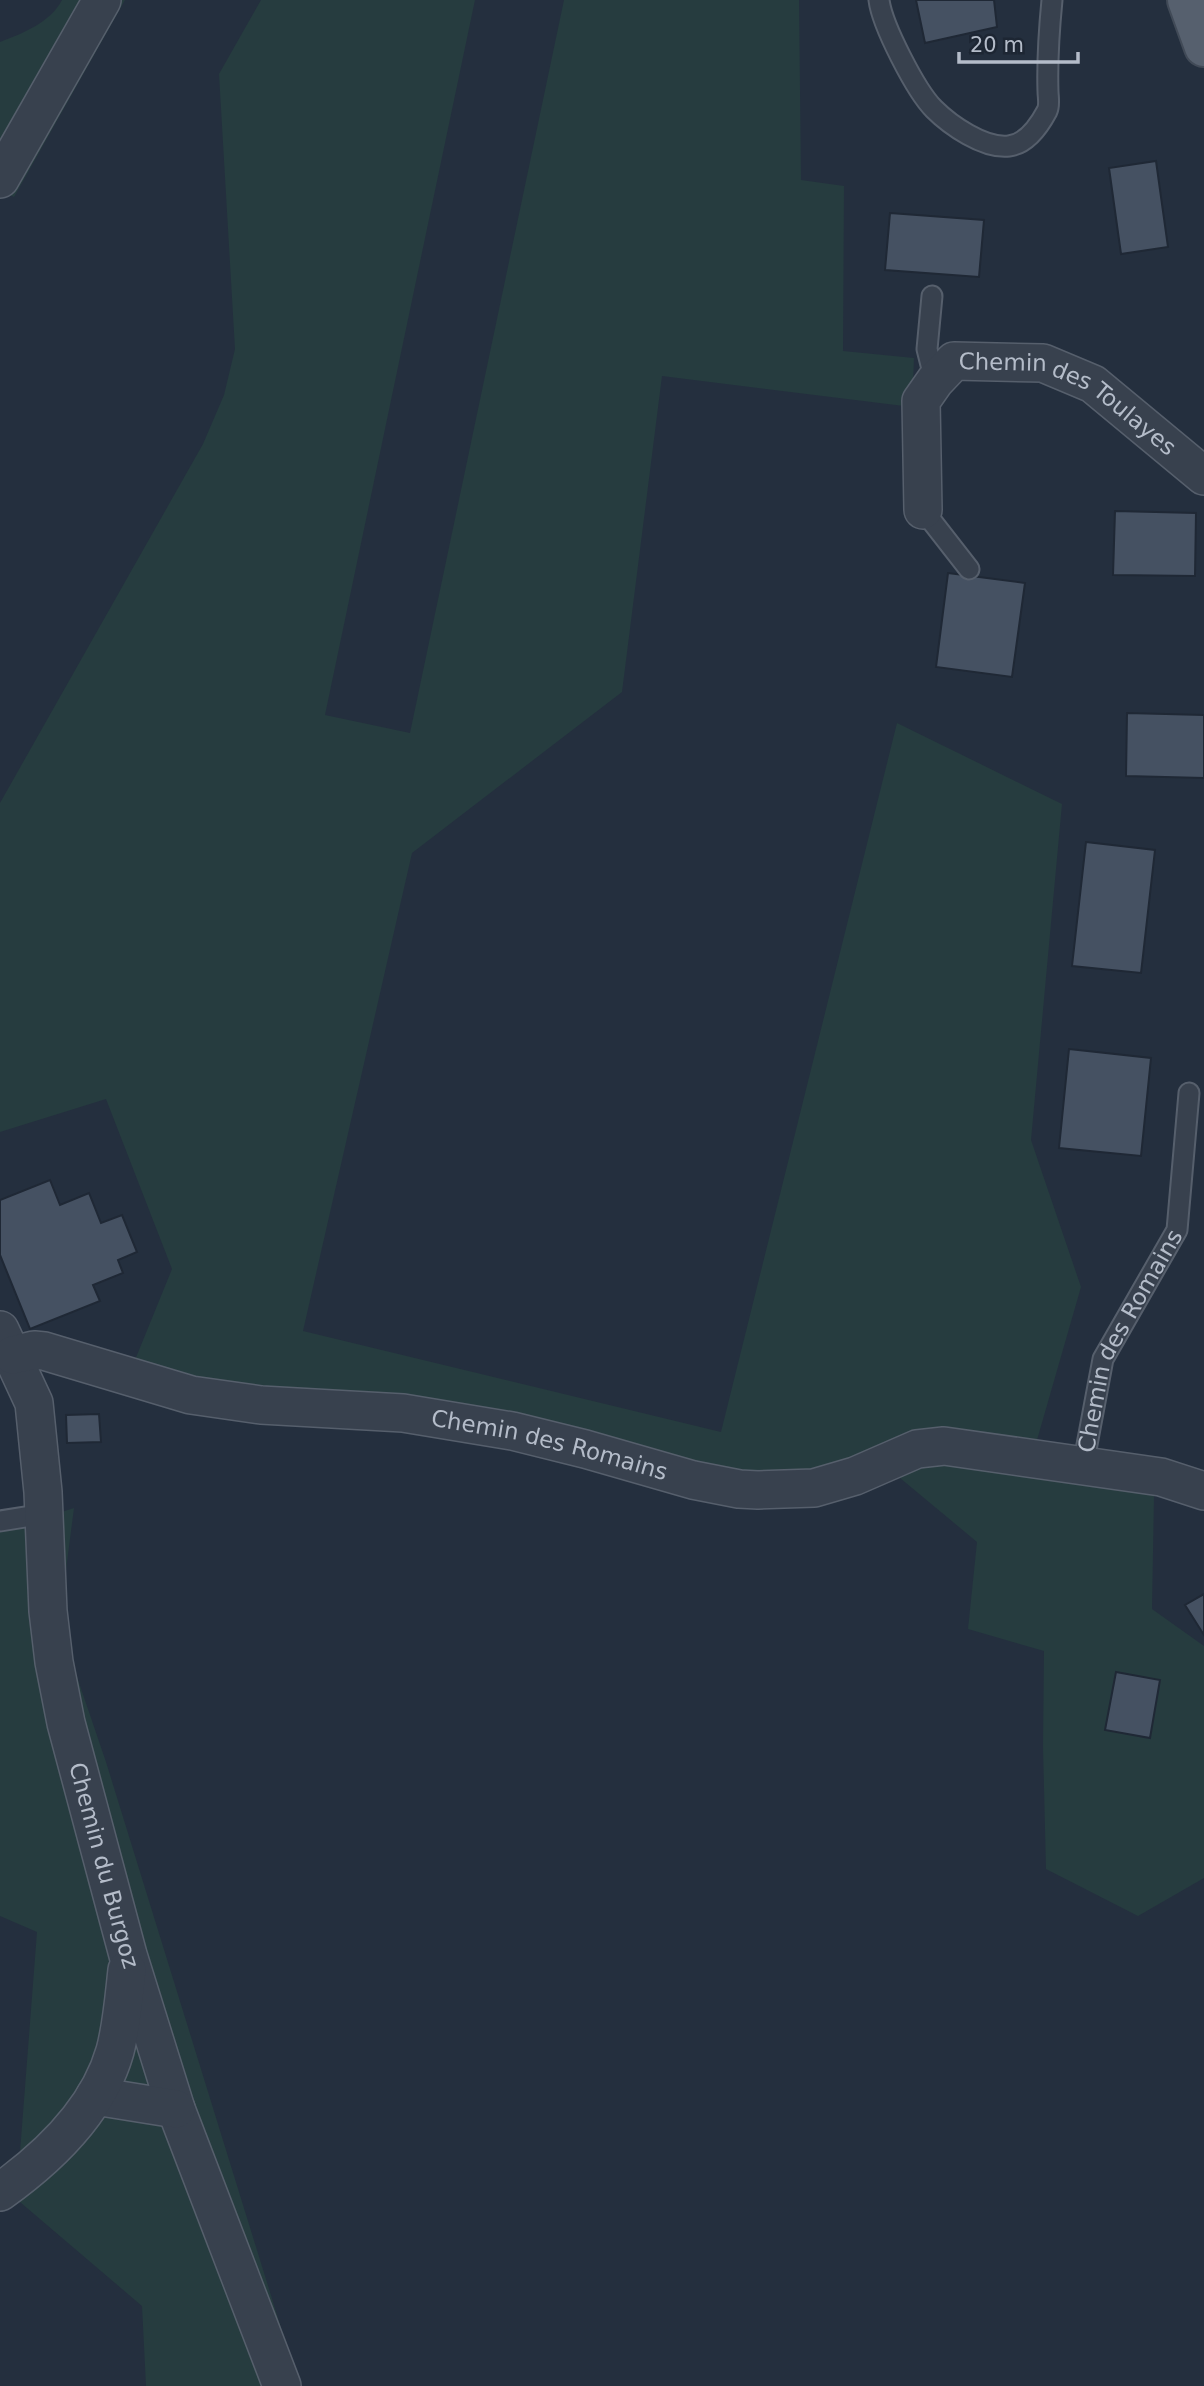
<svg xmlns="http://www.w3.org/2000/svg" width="1204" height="2386" font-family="'DejaVu Sans',sans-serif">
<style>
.green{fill:#263c3f}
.building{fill:#455162;stroke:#1f2835;stroke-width:2}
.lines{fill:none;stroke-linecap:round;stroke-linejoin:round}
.service-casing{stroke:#565f6c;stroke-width:23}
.minor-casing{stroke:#565f6c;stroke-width:40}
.primary-casing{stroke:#414a57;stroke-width:42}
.service{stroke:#38414e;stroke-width:19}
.minor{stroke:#38414e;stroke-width:37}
.primary{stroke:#56606e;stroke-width:38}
.labels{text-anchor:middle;stroke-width:7;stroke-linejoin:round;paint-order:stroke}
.street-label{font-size:23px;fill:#b4bcc9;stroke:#1d2633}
</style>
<rect width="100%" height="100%" fill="#242f3e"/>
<g class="green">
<path d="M62,0h63l-111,197 -14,-7v-148c23,-9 50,-19 62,-42z"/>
<polygon points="261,0 475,0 325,715 410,733 564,0 799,0 801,180 844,186 843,351 914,358 912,407 662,376 622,692 412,853 303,1331 721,1432 897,723 1062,804 1031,1140 1081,1287 1037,1440 1102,1458 1154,1496 1152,1609 1204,1646 1204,1878 1138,1916 1046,1869 1043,1747 1044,1651 968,1629 977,1542 894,1473 794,1505 526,1445 124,1387 172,1269 106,1099 0,1132 0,803 203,444 224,395 235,349 219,74"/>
<polygon points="74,1508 59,1624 106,1762 299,2386 146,2386 142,2306 0,2185 0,2170 20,2152 37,1932 0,1916 0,1532"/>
</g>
<g class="building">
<polygon points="916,0 994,0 997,27 925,43"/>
<polygon points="1156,161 1168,247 1121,254 1109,168"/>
<polygon points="890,213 984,220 979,277 885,270"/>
<polygon points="1115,511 1196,513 1195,576 1113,575"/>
<polygon points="948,573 1025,583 1012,677 936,667"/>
<polygon points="1127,713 1204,715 1204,778 1126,776"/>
<polygon points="1086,842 1155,850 1141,973 1072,966"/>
<polygon points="1069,1049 1151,1058 1141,1156 1059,1148"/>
<polygon points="50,1180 60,1205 89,1193 101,1223 122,1215 137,1252 118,1260 123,1273 93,1285 100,1301 30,1329 0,1255 0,1200"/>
<polygon points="99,1414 101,1442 67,1443 66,1415"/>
<polygon points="1204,1594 1204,1635 1185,1605"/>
<polygon points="1116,1672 1160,1680 1150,1738 1105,1730"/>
</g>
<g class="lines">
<defs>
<g id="service">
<path d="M879,0c3,25 37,91 55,109 16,16 50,40 75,37 17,-2 30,-20 38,-35 3,-6 1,-14 1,-20 -1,-31 1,-60 4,-91"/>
<polyline points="932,296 927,349 935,381"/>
<polyline points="923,510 969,569"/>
<path id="s1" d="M1083,1466l20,-107 74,-129 12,-137"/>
<polyline points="0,1521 44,1514"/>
</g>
<g id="minor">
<polyline points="0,179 102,0"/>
<path id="s2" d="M923,510l-2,-109 14,-20 19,-20 89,2 50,21 111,92"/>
<path id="s3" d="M0,1330l34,73 9,89 5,119 6,51 12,61 62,232 48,154 106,277"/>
<path id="s4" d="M13,1355l21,-5 10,1 147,44 70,10 142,8 109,18 73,18 108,31 46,9 19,1 56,-2 41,-12 62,-27 27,-3 217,31 43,14"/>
<polyline points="95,2096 176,2109"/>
<path d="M0,2192c49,-35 98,-81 115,-141 7,-26 9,-54 12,-81"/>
</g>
<polyline id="primary" points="1187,0 1204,47"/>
</defs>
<use href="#service" class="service-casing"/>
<use href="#minor" class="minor-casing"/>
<use href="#primary" class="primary-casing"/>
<use href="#service" class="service"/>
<use href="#minor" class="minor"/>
<use href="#primary" class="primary"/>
</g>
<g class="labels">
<g class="street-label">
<text dy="8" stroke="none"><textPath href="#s2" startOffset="287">Chemin des Toulayes</textPath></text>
<text dy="8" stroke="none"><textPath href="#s1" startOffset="135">Chemin des Romains</textPath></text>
<text dy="8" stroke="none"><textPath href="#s4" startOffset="548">Chemin des Romains</textPath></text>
<text dy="8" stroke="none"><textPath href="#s3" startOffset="550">Chemin du Burgoz</textPath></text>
</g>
</g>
<path d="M959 52v10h119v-10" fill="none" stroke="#b4bcc9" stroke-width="3.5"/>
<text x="970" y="52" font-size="21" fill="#b4bcc9" stroke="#1d2633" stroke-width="5" paint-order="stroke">20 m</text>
</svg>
